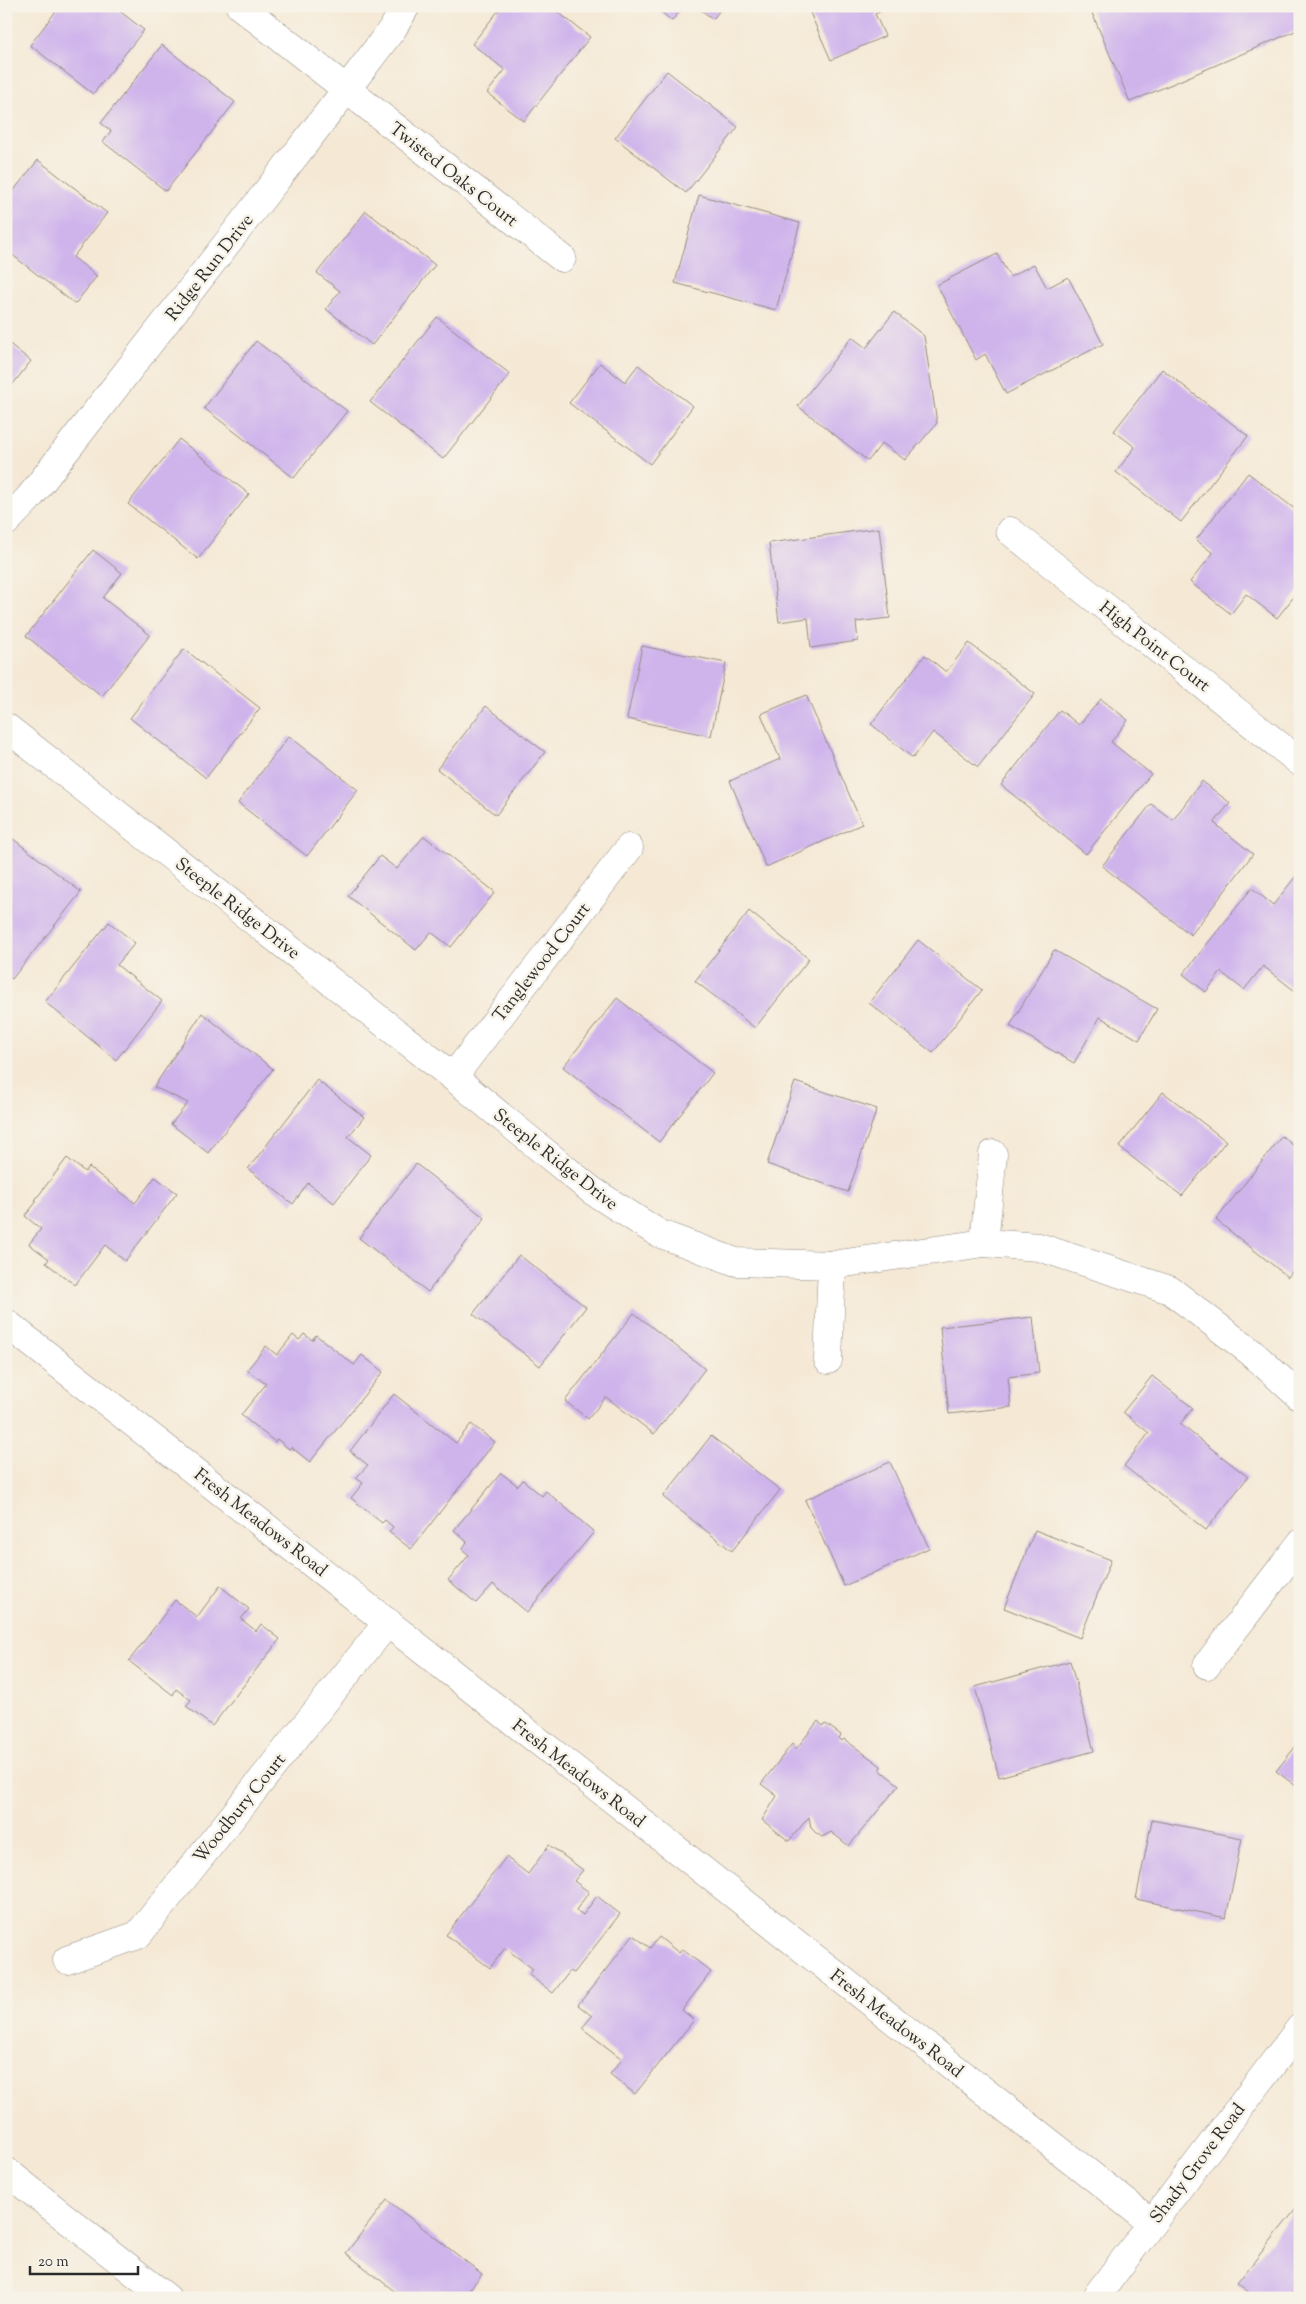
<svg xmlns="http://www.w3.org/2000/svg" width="1306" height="2304" font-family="'Sorts Mill Goudy',serif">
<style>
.building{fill:#cfb4ec}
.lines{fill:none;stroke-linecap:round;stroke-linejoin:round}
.minor-casing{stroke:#908a80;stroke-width:29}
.minor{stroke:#fff;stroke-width:28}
.labels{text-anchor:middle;stroke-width:5;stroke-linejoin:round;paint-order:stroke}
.street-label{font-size:18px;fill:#2b2b2b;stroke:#f7f3e8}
</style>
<rect width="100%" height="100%" fill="#f7f3e8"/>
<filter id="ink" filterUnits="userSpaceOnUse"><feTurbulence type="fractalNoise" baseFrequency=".02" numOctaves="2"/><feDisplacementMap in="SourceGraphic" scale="10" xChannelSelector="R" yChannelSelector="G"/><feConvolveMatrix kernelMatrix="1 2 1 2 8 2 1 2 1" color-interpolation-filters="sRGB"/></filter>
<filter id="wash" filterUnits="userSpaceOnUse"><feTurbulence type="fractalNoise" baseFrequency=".0096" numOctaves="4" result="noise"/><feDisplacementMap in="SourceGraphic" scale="20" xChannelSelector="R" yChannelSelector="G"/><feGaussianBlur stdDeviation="1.12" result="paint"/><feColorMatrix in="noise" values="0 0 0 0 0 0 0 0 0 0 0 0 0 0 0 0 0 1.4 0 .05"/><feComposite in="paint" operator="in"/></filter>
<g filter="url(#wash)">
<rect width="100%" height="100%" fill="#f5e9d6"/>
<g id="blocks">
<g class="building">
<polygon points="60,6 113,6 144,30 93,94 30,45"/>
<polygon points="502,6 550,6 590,37 524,121 487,93 505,70 472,44"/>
<polygon points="654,6 683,6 672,21"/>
<polygon points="696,6 723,6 713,19"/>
<polygon points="807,6 892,6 875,14 885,36 831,60"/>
<polygon points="1089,6 1300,6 1300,29 1130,102"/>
<polygon points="162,45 235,102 166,191 103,142 111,131 101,123"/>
<polygon points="667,71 738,127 686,193 615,138"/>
<polygon points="38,160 107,213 73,257 97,276 75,304 6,250 6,200"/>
<polygon points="699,195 800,223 776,310 675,283"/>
<polygon points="366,211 435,265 372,345 326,309 340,291 317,273"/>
<polygon points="997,254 1010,277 1034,264 1047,288 1068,277 1103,344 1006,394 985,354 976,360 937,285"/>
<polygon points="894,312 924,336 937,423 905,460 882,443 868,461 798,406 852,337 866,348"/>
<polygon points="437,317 510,374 443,459 370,402"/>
<polygon points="6,341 31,361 6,393"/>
<polygon points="256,341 347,411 294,478 204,408"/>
<polygon points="600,363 625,382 638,365 693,406 650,464 569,403"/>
<polygon points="1162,369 1248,436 1181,522 1116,472 1135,447 1114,431"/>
<polygon points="179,439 249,494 198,559 128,504"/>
<polygon points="1248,473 1300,513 1300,589 1277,618 1246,594 1231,614 1190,582 1213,553 1196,540"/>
<polygon points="879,528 890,618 856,622 858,641 811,648 808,618 779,622 769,543"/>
<polygon points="93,550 122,573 103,598 150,635 102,696 26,636"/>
<polygon points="969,643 1035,694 978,767 933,732 913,758 871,724 925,655 946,672"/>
<polygon points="642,646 726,663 711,736 627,719"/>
<polygon points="184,649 260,708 206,778 130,718"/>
<polygon points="806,695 862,824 766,867 730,781 780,759 761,714"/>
<polygon points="1101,699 1128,720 1111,742 1151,774 1086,854 1001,785 1060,710 1079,725"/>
<polygon points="486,706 545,752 496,815 437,769"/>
<polygon points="289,736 358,790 307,856 238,803"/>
<polygon points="1202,781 1230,803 1214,823 1253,854 1191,935 1102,866 1151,804 1173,820"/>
<polygon points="424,836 495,892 451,947 431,932 416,950 348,896 380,856 397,869"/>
<polygon points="12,838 81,892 12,979 6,975 6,845"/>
<polygon points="1300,871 1300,995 1263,966 1244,990 1221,972 1206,992 1183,974 1252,888 1273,905"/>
<polygon points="749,911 809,959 755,1028 695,981"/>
<polygon points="109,922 135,943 117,965 162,1001 116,1060 45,1002"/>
<polygon points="918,940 982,990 933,1053 869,1003"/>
<polygon points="1054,950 1157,1009 1139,1040 1100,1017 1074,1063 1010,1026"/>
<polygon points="617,998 713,1073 659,1142 563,1067"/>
<polygon points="202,1013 273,1069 208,1153 171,1124 188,1103 154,1087"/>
<polygon points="317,1080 364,1117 348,1137 371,1155 334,1203 308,1183 293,1204 248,1169"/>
<polygon points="795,1082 877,1109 848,1192 767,1164"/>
<polygon points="1163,1092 1226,1141 1182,1196 1119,1147"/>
<polygon points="1282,1136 1300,1151 1300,1262 1288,1277 1216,1220"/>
<polygon points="67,1158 85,1172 89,1167 135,1203 155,1177 177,1193 125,1261 105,1245 75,1285 46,1263 49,1259 29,1244 41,1229 25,1216 37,1201 35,1200"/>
<polygon points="416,1164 485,1218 428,1292 359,1238"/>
<polygon points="519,1255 586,1307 540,1366 473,1314"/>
<polygon points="634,1313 705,1369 654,1434 606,1397 588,1419 565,1401"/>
<polygon points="1033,1317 1039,1373 1008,1377 1011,1407 949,1414 940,1327"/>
<polygon points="304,1334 312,1340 316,1335 354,1365 362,1355 383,1372 310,1462 291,1447 289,1449 277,1439 275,1442 241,1415 266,1384 247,1370 266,1346 277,1355 293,1335 299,1340"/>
<polygon points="1152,1376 1193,1408 1180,1424 1248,1477 1206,1530 1124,1466 1149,1433 1123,1412"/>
<polygon points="394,1394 456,1443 471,1424 495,1442 411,1549 389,1532 393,1527 385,1520 382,1523 351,1498 363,1483 356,1478 368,1465 350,1451"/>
<polygon points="711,1436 780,1490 732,1551 663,1497"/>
<polygon points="890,1462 929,1548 844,1586 805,1500"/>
<polygon points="501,1473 518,1486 523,1480 542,1496 546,1491 594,1532 527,1612 493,1584 476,1603 448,1580 469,1555 462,1549 467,1542 454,1530"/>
<polygon points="1035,1530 1111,1560 1080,1638 1004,1608"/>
<polygon points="220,1586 249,1609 241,1619 256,1631 261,1624 280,1639 212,1726 186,1706 191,1700 176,1689 173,1695 129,1661 175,1600 197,1617"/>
<polygon points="1070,1661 1094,1751 999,1777 975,1687"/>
<polygon points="818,1721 823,1726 826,1724 841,1735 839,1738 842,1741 844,1739 881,1766 880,1770 899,1785 849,1846 831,1832 822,1837 816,1833 811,1828 809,1817 789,1841 762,1820 777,1796 761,1784 792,1744 796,1749"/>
<polygon points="1300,1741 1300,1789 1276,1771"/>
<polygon points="1152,1820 1242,1838 1226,1918 1136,1899"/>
<polygon points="549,1845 583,1870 574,1881 589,1892 576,1910 583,1915 597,1896 620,1914 574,1973 570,1971 553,1993 529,1975 533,1969 505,1948 490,1968 446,1935 506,1857 528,1874"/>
<polygon points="633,1935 650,1948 659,1937 679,1953 682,1949 711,1972 682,2010 694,2020 635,2094 610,2074 622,2059 582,2028 592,2016 578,2005"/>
<polygon points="387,2200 482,2274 463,2298 403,2298 346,2253"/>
<polygon points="1300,2204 1300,2298 1256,2298 1237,2283"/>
</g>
</g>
</g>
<g filter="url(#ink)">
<use href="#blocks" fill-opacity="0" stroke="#908a80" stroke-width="1"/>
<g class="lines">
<defs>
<g id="minor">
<polyline points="240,6 562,258"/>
<polyline points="6,522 29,498 346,90 393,28 406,6"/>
<polyline points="1010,531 1300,762"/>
<polyline points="6,727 453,1077 591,1190 658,1233 736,1262 832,1265 984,1243 1039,1247 1170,1290 1252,1353 1300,1397"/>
<polyline points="453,1077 629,848"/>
<polyline points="984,1243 993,1154"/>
<polyline points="6,1323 1152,2223"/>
<polyline points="828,1360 832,1265"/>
<polyline points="1207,1665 1300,1544"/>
<polyline points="67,1960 138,1935 388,1622"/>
<polyline points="6,2171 167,2298"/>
<polyline points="1095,2298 1300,2028"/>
</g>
</defs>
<use href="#minor" class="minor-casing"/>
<use href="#minor" class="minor"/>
</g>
</g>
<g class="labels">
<g class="street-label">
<text transform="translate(454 174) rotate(38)" y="6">Twisted Oaks Court</text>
<text transform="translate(209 267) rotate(-52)" y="6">Ridge Run Drive</text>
<text transform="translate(1155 646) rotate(38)" y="6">High Point Court</text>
<text transform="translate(238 908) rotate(38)" y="6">Steeple Ridge Drive</text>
<text transform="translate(541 962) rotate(-52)" y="6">Tanglewood Court</text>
<text transform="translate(556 1159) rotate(38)" y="6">Steeple Ridge Drive</text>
<text transform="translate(261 1522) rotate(38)" y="6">Fresh Meadows Road</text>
<text transform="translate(579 1773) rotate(38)" y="6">Fresh Meadows Road</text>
<text transform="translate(239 1808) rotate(-51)" y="6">Woodbury Court</text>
<text transform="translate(897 2023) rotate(38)" y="6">Fresh Meadows Road</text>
<text transform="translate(1197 2163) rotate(-53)" y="6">Shady Grove Road</text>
</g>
</g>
<rect width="1306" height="2304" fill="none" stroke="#f7f3e8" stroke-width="25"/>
<path d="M30 2266v8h108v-8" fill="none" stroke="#2b2b2b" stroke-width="2.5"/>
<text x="38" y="2266" font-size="15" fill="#2b2b2b" stroke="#f7f3e8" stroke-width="4" paint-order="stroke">20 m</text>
</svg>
